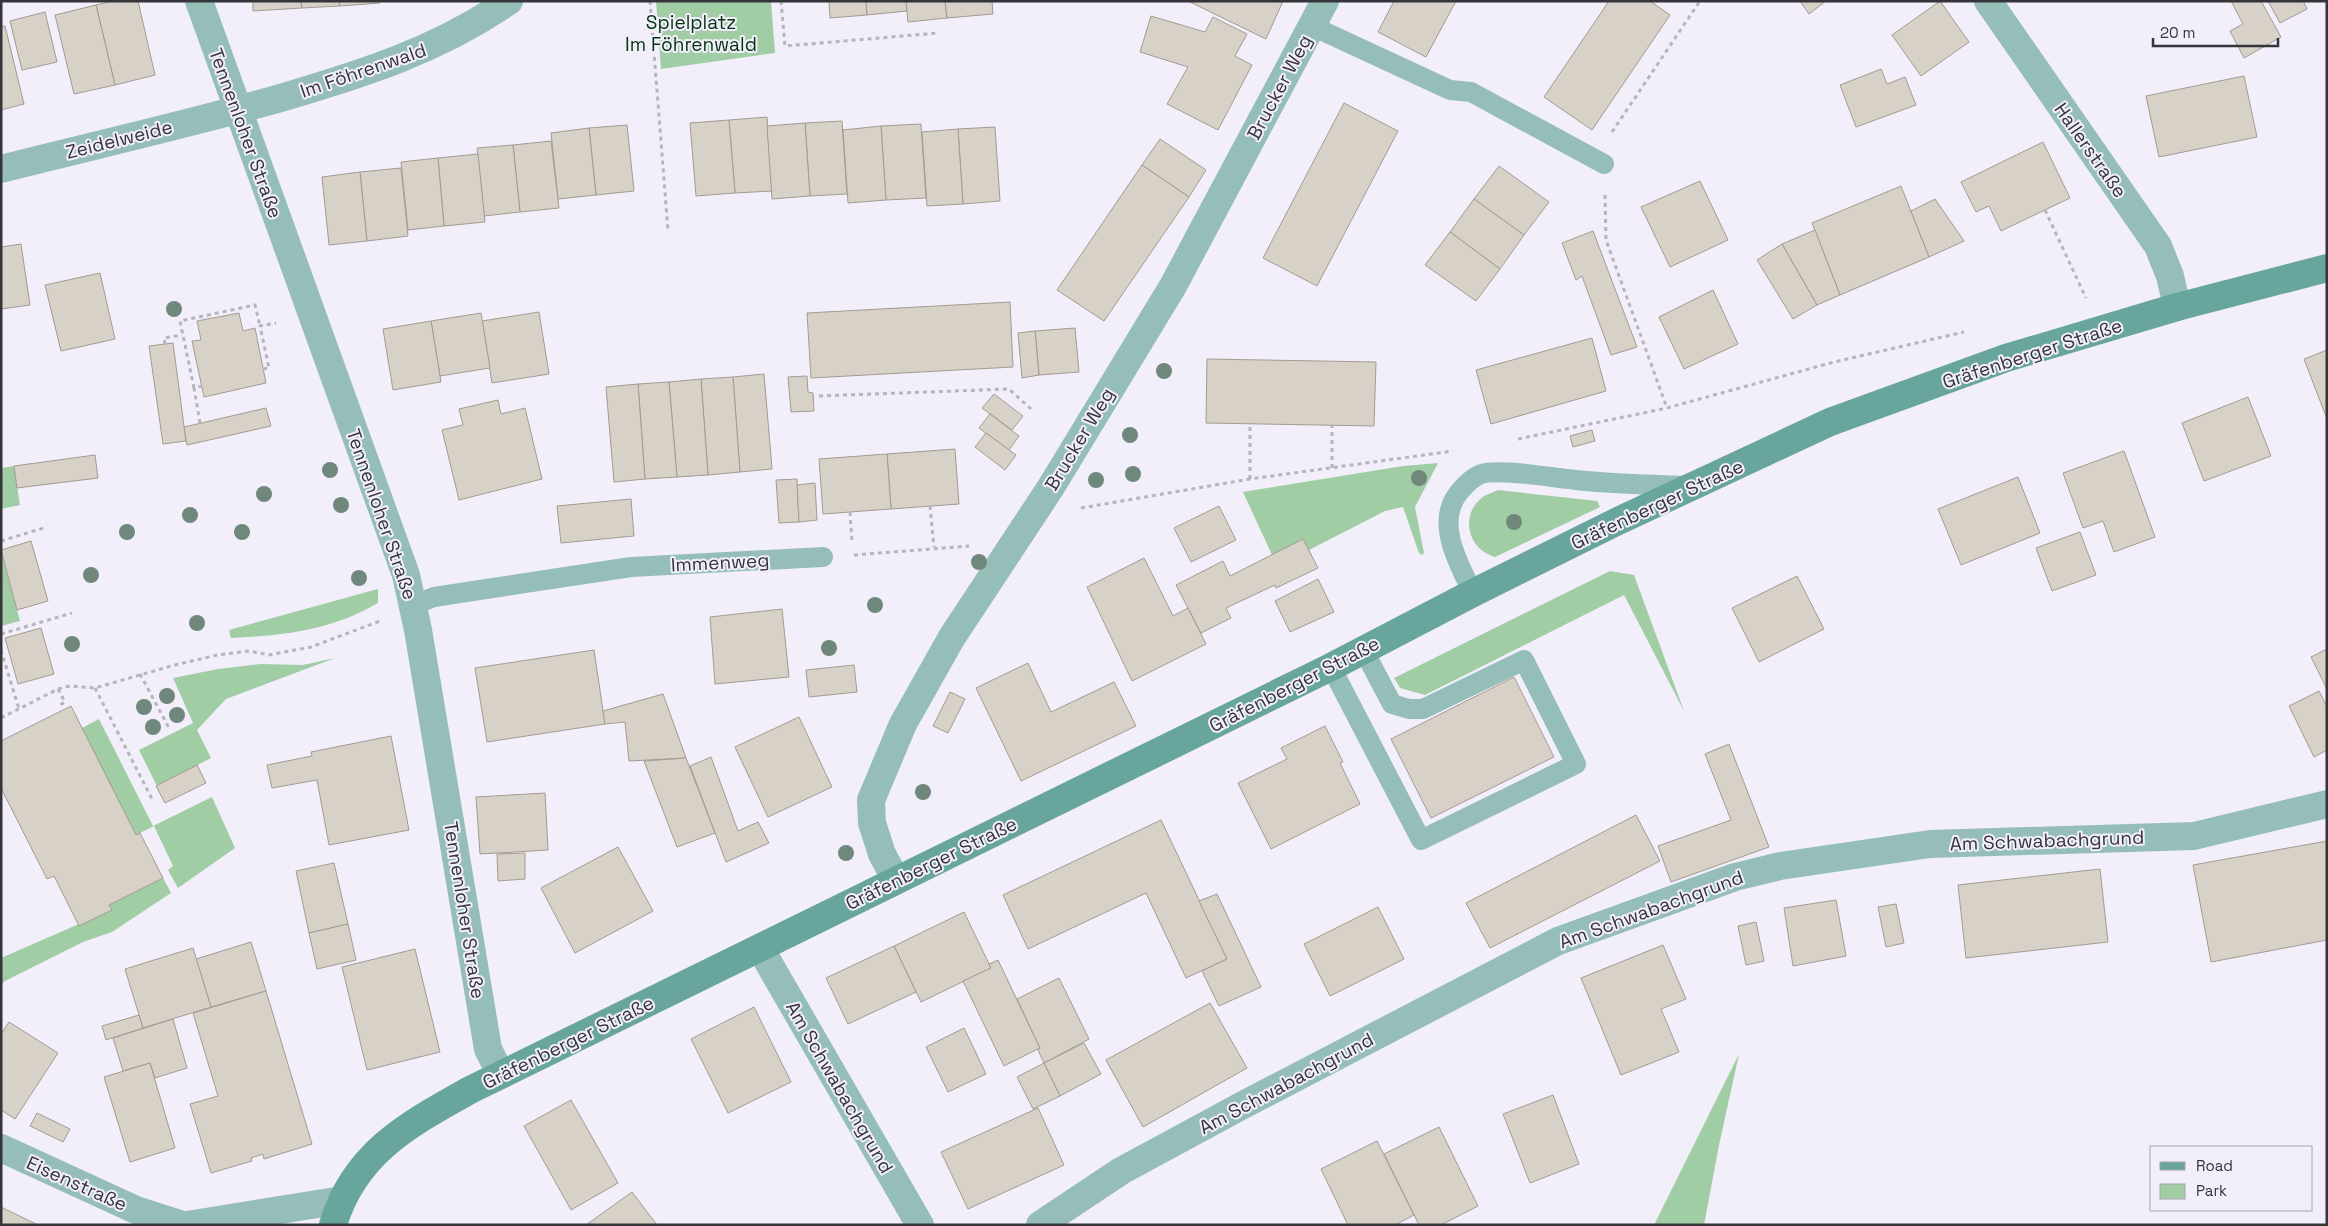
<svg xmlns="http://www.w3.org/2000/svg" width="2328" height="1226" font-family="'Space Grotesk',sans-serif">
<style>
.green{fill:#a1cda5}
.building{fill:#d8d1c7;stroke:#a29b91}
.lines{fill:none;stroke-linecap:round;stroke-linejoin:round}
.path{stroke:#b6b4bd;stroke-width:3;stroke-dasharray:4 4;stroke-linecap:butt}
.service{stroke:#96beb9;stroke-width:20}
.minor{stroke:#96beb9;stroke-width:28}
.secondary{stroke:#67a59d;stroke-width:28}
.tree{fill:#70887b}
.labels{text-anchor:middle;stroke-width:4;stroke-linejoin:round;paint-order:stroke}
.park-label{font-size:19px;fill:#063412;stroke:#f2effb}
.street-label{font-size:19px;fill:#353438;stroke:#f2effb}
</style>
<rect width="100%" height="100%" fill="#f2effb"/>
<g class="green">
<polygon points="656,1 771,1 775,53 661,69"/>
<polygon points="1438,463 1415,507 1424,553 1422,555 1419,553 1403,507 1385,511 1309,550 1303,539 1272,555 1243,492 1403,466"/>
<polygon points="14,466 20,505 1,509 1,468"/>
<path d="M1498,490l99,11 3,6 -105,50c-28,-8 -36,-43 -11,-61 4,-2 10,-4 14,-6z"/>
<polygon points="1,552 20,621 1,626"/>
<polygon points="1610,571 1634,575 1684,711 1624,595 1425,695 1400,688 1394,678"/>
<path d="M378,589v14c-49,28 -92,32 -147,35l-2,-8z"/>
<polygon points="335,658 226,699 197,730 211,758 157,786 139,750 193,723 173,678 218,669 260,664 303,665"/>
<polygon points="99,719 153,826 212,797 235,848 178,888 168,870 173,866 154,826 136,835 82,728"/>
<polygon points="163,878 171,893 112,932 83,942 5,981 1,985 1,958 111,910 109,905"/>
<polygon points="1739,1054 1719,1145 1704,1225 1654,1225"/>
</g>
<g class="building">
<polygon points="113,1 138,1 155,75 115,85 96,5"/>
<polygon points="253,1 301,1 302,8 253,11"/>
<polygon points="301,1 339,1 340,6 302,8"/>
<polygon points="339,1 380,1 380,3 340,6"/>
<polygon points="829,1 866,1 867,15 830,18"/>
<polygon points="866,1 906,1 907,11 867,15"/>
<polygon points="906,1 945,1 947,18 908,22"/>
<polygon points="945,1 992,1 993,14 947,18"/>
<polygon points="1188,1 1283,1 1266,39"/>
<polygon points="1394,1 1456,1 1426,57 1378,32"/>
<polygon points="1609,1 1650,1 1670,15 1592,130 1544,97"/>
<polygon points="1800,1 1826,1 1809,14"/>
<polygon points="1940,1 1969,42 1921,76 1892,35"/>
<polygon points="2231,1 2261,1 2281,37 2244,58 2230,31 2243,24"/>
<polygon points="2268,1 2303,1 2307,9 2280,23"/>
<polygon points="96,5 115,85 74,94 55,15"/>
<polygon points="45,12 57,62 22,70 10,21"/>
<polygon points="1151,16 1205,32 1213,17 1247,34 1235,56 1252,65 1218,130 1167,104 1188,67 1140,52"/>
<polygon points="5,26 24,104 1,110 1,27"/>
<polygon points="1881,69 1887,84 1905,77 1916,105 1856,127 1840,85"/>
<polygon points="2244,76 2257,137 2159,157 2146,96"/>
<polygon points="1344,103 1398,131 1317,286 1263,258"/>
<polygon points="767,117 772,191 735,193 729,120"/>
<polygon points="729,120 735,193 696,196 690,123"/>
<polygon points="842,121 847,194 810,196 805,123"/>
<polygon points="805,123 810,196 772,199 767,126"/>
<polygon points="921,124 926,198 886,200 881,126"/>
<polygon points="627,125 634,191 596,195 589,128"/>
<polygon points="881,126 886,200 848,203 843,130"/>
<polygon points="995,127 1000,201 963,204 958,129"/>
<polygon points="589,128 596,195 558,199 551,133"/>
<polygon points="958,129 963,204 927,206 922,132"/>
<polygon points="1160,139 1206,170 1189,197 1142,165"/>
<polygon points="551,141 559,208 520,212 513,145"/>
<polygon points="2043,142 2070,198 2001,231 1989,206 1976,212 1961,182"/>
<polygon points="513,145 520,212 484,216 477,148"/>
<polygon points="478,154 485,222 444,226 438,158"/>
<polygon points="438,158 444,226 408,230 401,162"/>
<polygon points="1142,165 1189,197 1104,321 1057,290"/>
<polygon points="1499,166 1549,202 1524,235 1474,199"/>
<polygon points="401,168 408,236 367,241 360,172"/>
<polygon points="360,172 367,241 329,245 322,177"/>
<polygon points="1700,181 1728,240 1670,267 1641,207"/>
<polygon points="1901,186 1929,257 1840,295 1812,223"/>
<polygon points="1474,199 1524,235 1500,269 1450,232"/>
<polygon points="1935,199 1964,241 1929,257 1911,211"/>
<polygon points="1815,230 1840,295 1817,305 1782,244"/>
<polygon points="1593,231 1637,347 1611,355 1582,276 1576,280 1562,243"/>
<polygon points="1450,232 1500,269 1476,301 1425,265"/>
<polygon points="21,244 30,305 1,309 1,247"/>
<polygon points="1782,244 1817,305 1793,319 1757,260"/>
<polygon points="100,273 115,339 61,351 45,285"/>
<polygon points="1713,290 1738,344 1684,369 1659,317"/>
<polygon points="1010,302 1013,367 811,378 807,313"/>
<polygon points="539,312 549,374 492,383 482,321"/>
<polygon points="239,313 243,331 255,328 266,383 204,397 192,341 201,340 197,321"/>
<polygon points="481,313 490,368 440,376 431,321"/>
<polygon points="431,321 441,382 393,390 383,329"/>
<polygon points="1075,328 1079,372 1039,375 1035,331"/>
<polygon points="1035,331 1039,375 1022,378 1018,333"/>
<polygon points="1592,338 1606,391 1491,424 1476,370"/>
<polygon points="173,343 186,441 163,444 149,346"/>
<polygon points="2327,350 2327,419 2304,359"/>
<polygon points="1207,359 1376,362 1374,426 1206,423"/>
<polygon points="764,374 772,469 740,472 733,377"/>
<polygon points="807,376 808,392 813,393 814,411 791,412 788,377"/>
<polygon points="733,377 740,472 708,475 701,379"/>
<polygon points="701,379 708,475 677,477 669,382"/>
<polygon points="669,382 677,477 645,479 638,384"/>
<polygon points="638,384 645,479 614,482 606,387"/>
<polygon points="994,394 1023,416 1012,430 982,408"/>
<polygon points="2248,397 2271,456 2204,481 2182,423"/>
<polygon points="498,400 501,414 525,408 542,479 459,500 442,430 463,425 459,409"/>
<polygon points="266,408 271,426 187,445 184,427"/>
<polygon points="990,414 1019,436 1009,450 979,428"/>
<polygon points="1592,430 1595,441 1573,447 1570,436"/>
<polygon points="986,433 1016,455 1005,470 975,447"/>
<polygon points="955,449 959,504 891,509 887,454"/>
<polygon points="2124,451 2155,537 2114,552 2103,521 2083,528 2063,473"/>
<polygon points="887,454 891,509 823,514 819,459"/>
<polygon points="95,455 98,478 17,488 14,466"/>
<polygon points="2018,477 2040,533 1961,565 1938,509"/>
<polygon points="797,479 799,522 779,523 776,480"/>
<polygon points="815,483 817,520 799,522 797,485"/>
<polygon points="631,499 634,536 561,543 557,506"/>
<polygon points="1219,506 1236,540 1191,562 1174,528"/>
<polygon points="2080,532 2096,575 2052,591 2036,548"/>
<polygon points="1303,539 1318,568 1276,588 1275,585 1226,608 1231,618 1201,633 1176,585 1223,561 1230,576"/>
<polygon points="31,541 48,601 17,610 1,550"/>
<polygon points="1144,558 1173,616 1188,608 1206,644 1132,681 1087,587"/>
<polygon points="1797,576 1824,629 1759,662 1732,608"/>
<polygon points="1318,579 1334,612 1290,632 1275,601"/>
<polygon points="782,609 789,677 715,684 710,617"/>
<polygon points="41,628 54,674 18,684 5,638"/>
<polygon points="2327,649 2327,689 2311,657"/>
<polygon points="594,650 605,724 487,742 475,668"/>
<polygon points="1028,663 1051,712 1114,682 1136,726 1021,781 976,688"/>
<polygon points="854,665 857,692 809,697 806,670"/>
<polygon points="1514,677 1554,757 1431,818 1391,739"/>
<polygon points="2319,691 2327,707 2327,750 2314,757 2289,706"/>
<polygon points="950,692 965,699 948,733 933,726"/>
<polygon points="663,694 686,758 629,761 625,722 605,724 603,711"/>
<polygon points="71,706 136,835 140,833 163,878 109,905 112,910 79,926 54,876 47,879 1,788 1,741"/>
<polygon points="799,717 832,787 768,817 735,747"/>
<polygon points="1325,726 1343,762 1340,763 1360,804 1271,849 1238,783 1287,759 1281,748"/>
<polygon points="391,736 409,830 329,845 317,780 272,788 267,765 312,756 311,752"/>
<polygon points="1729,744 1769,847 1671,882 1658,846 1731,820 1705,754"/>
<polygon points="711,757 738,831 758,822 769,843 726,862 690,766"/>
<polygon points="686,758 715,833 677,847 644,761"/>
<polygon points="197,765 206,783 165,803 156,786"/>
<polygon points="545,793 548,850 480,854 476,797"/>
<polygon points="1636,815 1660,861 1490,948 1466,903"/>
<polygon points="1161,820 1227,959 1186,978 1146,893 1028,949 1003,895"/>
<polygon points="2327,841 2327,940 2211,962 2193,865"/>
<polygon points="618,847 653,911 575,953 541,888"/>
<polygon points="525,853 525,879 498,881 497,854"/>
<polygon points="334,863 348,924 309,933 296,871"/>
<polygon points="2100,869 2108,942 1966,958 1958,885"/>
<polygon points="1217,894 1261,987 1219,1006 1202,971 1227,959 1199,901"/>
<polygon points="1836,900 1846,956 1793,966 1784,908"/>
<polygon points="1896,904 1904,943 1886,947 1878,907"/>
<polygon points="1378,907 1404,959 1330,996 1304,944"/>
<polygon points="964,912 991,968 921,1002 894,946"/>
<polygon points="1756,922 1764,961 1746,965 1738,926"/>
<polygon points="348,924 356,960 317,969 309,933"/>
<polygon points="251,942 266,991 211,1007 196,959"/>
<polygon points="1663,945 1686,999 1661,1009 1679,1052 1621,1075 1581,978"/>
<polygon points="894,946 916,992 848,1024 826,978"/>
<polygon points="193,948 211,1007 143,1028 125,969"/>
<polygon points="415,949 440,1052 367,1070 342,967"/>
<polygon points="998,960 1040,1048 1004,1066 963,981 991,968 989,964"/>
<polygon points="1059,978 1089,1039 1044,1063 1038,1050 1040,1048 1017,999"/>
<polygon points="266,991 312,1144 264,1159 263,1154 251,1158 252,1161 211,1173 190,1104 218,1096 193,1013"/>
<polygon points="1210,1003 1247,1068 1143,1127 1106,1060"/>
<polygon points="754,1007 791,1082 728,1113 691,1039"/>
<polygon points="139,1015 143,1028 106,1040 102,1026"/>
<polygon points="173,1019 187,1068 155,1078 150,1063 123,1071 113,1038"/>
<polygon points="9,1022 58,1053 15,1119 1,1110 1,1034"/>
<polygon points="964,1028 986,1074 948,1092 926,1047"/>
<polygon points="1084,1043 1101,1074 1060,1096 1044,1063"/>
<polygon points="150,1063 175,1148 130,1162 104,1077"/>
<polygon points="1044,1063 1060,1096 1033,1109 1017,1077"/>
<polygon points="1553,1095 1579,1164 1530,1183 1503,1114"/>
<polygon points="571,1100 618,1183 571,1210 524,1126"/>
<polygon points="1038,1108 1064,1165 968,1209 941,1152"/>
<polygon points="37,1113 70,1129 63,1142 30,1126"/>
<polygon points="1439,1127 1478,1206 1441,1225 1419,1225 1384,1154"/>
<polygon points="1377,1141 1414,1215 1395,1225 1348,1225 1321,1169"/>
<polygon points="632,1192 657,1225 586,1225"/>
<polygon points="1,1207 38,1225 1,1225"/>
</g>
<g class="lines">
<g class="path">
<polyline points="650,1 668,231"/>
<polyline points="781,1 785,46 938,33"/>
<polyline points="1612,132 1700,1"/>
<polyline points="1605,195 1606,240 1667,408"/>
<polyline points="2045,210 2086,298"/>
<polyline points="165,344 164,338 182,335"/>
<polyline points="263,369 269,368 260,326 276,323"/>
<polyline points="194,388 180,321 255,305 260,326"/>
<polyline points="819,396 1009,389 1031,409"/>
<polyline points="200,423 194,388 202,386"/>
<polyline points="1518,439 1667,408 1834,362 1964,332"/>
<polyline points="1332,468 1332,426"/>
<polyline points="1250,479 1250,424"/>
<polyline points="930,506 934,547"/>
<polyline points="1081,508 1250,479 1453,451"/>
<polyline points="850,512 852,542"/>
<polyline points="1,541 47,527"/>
<polyline points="854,555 969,546"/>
<polyline points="1,634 72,613"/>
<polyline points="1,650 19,709"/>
<polyline points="140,674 169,728"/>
<polyline points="95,688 152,799"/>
<polyline points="58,689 65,702 60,705"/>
<polyline points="1,718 58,689 70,686 95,688 171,666 217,655 249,651 269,655 311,647 380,621"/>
</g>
<g class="service">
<polyline points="1312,26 1450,90 1471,92 1604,164"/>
<path d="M1473,593c-15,-30 -39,-72 -13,-102 6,-7 13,-14 21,-17 17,-6 74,4 95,6 37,4 75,5 113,6"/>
<polyline points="414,605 434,597 631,567 823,557"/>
<polyline points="1331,667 1421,840 1576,764 1524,660 1423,709 1409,709 1392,704 1363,649"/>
</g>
<g class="minor">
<polyline points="199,1 406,575 418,630 488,1049 501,1075"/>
<polyline points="1988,1 2158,246 2170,276 2177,307"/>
<path d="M1,169c94,-24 189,-45 283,-72 81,-24 154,-47 225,-96"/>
<polyline points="896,880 882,854 872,823 871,800 903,724 952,637 1051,487 1173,286 1325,1"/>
<polyline points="760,948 920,1225"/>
<polyline points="1,1148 136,1210 183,1225"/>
<polyline points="187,1225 342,1200"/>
<polyline points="1040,1225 1121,1171 1243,1105 1558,941 1735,877 1780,866 1930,844 2194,836 2327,804"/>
</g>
<path class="secondary" d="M333,1225c21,-72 76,-101 137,-135l861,-423 142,-74 145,-72 212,-99 176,-64 171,-51 150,-39"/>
</g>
<g class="tree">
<circle cx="174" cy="309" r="8"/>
<circle cx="1164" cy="371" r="8"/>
<circle cx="1130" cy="435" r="8"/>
<circle cx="330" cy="470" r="8"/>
<circle cx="1133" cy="474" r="8"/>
<circle cx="1419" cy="478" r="8"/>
<circle cx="1096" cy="480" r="8"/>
<circle cx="264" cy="494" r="8"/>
<circle cx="341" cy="505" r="8"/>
<circle cx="190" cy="515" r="8"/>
<circle cx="1514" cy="522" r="8"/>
<circle cx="127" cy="532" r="8"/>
<circle cx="242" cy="532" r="8"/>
<circle cx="979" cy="562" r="8"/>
<circle cx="91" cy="575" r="8"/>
<circle cx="359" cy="578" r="8"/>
<circle cx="875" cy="605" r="8"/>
<circle cx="197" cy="623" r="8"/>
<circle cx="72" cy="644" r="8"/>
<circle cx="829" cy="648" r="8"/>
<circle cx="167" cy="696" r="8"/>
<circle cx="144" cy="707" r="8"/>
<circle cx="177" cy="715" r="8"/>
<circle cx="153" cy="727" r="8"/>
<circle cx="923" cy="792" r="8"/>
<circle cx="846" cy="853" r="8"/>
</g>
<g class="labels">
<g class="park-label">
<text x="691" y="29">Spielplatz<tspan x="691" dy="22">Im Föhrenwald</tspan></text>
</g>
<g class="street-label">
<text transform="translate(363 70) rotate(-19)" y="7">Im Föhrenwald</text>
<text transform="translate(1279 87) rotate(-62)" y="7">Brucker Weg</text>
<text transform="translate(246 133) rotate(70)" y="7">Tennenloher Straße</text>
<text transform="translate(119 139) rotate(-14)" y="7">Zeidelweide</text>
<text transform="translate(2091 150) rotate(55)" y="7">Hallerstraße</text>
<text transform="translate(2032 353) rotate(-18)" y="7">Gräfenberger Straße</text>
<text transform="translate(1079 439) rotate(-59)" y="7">Brucker Weg</text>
<text transform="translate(1657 504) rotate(-25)" y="7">Gräfenberger Straße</text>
<text transform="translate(382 514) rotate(71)" y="7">Tennenloher Straße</text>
<text transform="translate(720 562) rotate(-3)" y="7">Immenweg</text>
<text transform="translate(1294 684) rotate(-27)" y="7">Gräfenberger Straße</text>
<text transform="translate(2047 840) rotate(-2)" y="7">Am Schwabachgrund</text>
<text transform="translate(931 863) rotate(-26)" y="7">Gräfenberger Straße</text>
<text transform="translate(1651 909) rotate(-20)" y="7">Am Schwabachgrund</text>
<text transform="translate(465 910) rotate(81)" y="7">Tennenloher Straße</text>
<text transform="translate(568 1042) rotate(-26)" y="7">Gräfenberger Straße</text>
<text transform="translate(1286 1083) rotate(-28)" y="7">Am Schwabachgrund</text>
<text transform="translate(840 1087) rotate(60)" y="7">Am Schwabachgrund</text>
<text transform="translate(77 1183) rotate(24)" y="7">Eisenstraße</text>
</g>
</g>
<rect width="2328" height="1226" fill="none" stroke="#353438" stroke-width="5"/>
<rect x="2150" y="1146" width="162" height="65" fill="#f2effb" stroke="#a6a4ad"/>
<rect x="2160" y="1162" width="25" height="8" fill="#67a59d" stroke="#a6a4ad"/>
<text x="2196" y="1171" font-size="15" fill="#353438">Road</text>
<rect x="2160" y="1184" width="25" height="15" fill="#a1cda5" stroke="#a6a4ad"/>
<text x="2196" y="1196" font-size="15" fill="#353438">Park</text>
<path d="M2153 38v8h125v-8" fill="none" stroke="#353438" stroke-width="2.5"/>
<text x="2160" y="38" font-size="15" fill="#353438" stroke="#f2effb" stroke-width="4" paint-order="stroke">20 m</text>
</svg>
